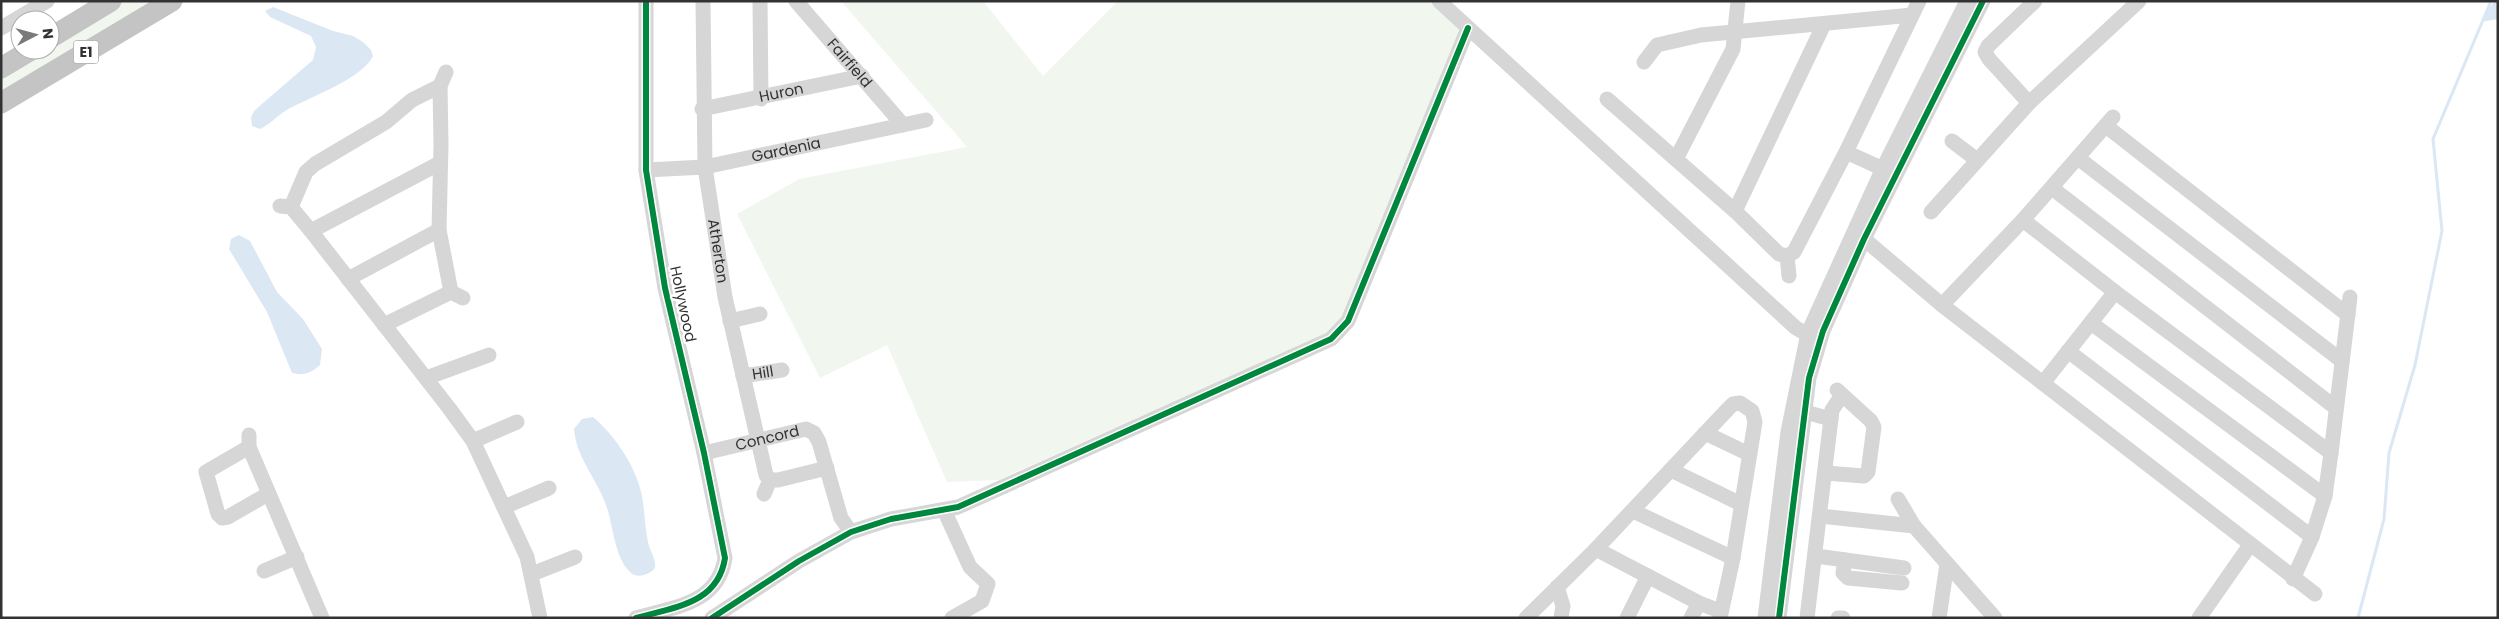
<svg xmlns="http://www.w3.org/2000/svg" width="2499" height="619" font-family="Poppins,sans-serif">
<style>
.green{fill:#f1f6ee}
.water{fill:#dbe7f3}
.lines{fill:none;stroke-linecap:round;stroke-linejoin:round}
.stream{stroke:#dbe7f3;stroke-width:3}
.minor{stroke:#d6d6d6;stroke-width:15}
.highway{stroke:#c4c4c4;stroke-width:21}
.cycleway-casing{stroke:#fff;stroke-width:9}
.cycleway{stroke:#00873e;stroke-width:6}
.labels{text-anchor:middle;stroke-width:5;stroke-linejoin:round;paint-order:stroke}
.shield{fill:#fff;stroke:#707070;stroke-width:1}
.shield-label{font-size:14px;font-weight:bold;fill:#323232}
.street-label{font-size:15px;fill:#323232;stroke:#fff}
</style>
<rect width="100%" height="100%" fill="#fff"/>
<g class="green">
<polygon points="119,1 158,1 1,97 1,72 38,50 50,50 50,43"/>
<polygon points="841,1 983,1 1043,76 1118,1 1432,1 1460,27 1347,310 1334,330 998,480 947,482 887,345 820,378 737,214 799,179 967,147"/>
</g>
<g class="water">
<polygon points="2494,1 2498,1 2498,19 2481,22"/>
<path d="M273,7l60,24 20,5 10,6 8,8 2,6c-12,24 -64,41 -88,55 -9,6 -16,14 -25,18l-8,-3 -1,-9 4,-7 58,-50 3,-13 -5,-11 -41,-19 -5,-6z"/>
<path d="M239,235l11,6 27,51 26,27 19,30 -2,16c-9,8 -16,11 -28,8l-25,-61 -38,-63 2,-10z"/>
<path d="M593,417c20,17 40,45 47,71 5,17 4,36 8,54 2,10 8,16 7,26 -5,6 -16,11 -24,5 -15,-13 -18,-44 -23,-62 -8,-29 -32,-52 -34,-82l8,-10z"/>
</g>
<g class="lines">
<polyline class="stream" points="2358,618 2384,519 2389,453 2415,365 2442,231 2433,139 2491,1"/>
<g class="minor">
<path id="s1" d="M703,1l2,166 20,130 41,178 4,5 -6,14"/>
<polyline points="760,1 761,99"/>
<path id="s2" d="M796,1l107,124"/>
<polyline points="1439,1 1796,328 1805,333 1817,332"/>
<polyline points="1,28 47,1"/>
<polyline points="1644,62 1657,45 1701,35 1912,15"/>
<polyline points="446,72 440,86 441,145 439,230 451,292 463,298"/>
<polyline points="1607,99 1735,211 1779,254 1787,256 1794,252 1846,152 1919,1"/>
<polyline points="2029,103 1989,59 1985,52 1988,46 2035,1"/>
<path id="s3" d="M702,109l160,-33"/>
<polyline points="2106,126 2348,315"/>
<polyline points="1952,141 1977,160"/>
<polyline points="1846,152 1892,173"/>
<polyline points="2078,158 2342,361"/>
<polyline points="1676,159 1733,49 1738,1"/>
<path id="s4" d="M646,170l59,-3 221,-47"/>
<polyline points="2052,188 2336,408"/>
<polyline points="280,206 291,207 311,231 449,408 473,441 527,557 540,618"/>
<polyline points="291,207 306,172 315,164 386,122 412,100 440,86"/>
<polyline points="1735,211 1824,24"/>
<polyline points="1931,212 2029,103 2139,1"/>
<polyline points="2023,220 2113,117"/>
<polyline points="311,231 440,163"/>
<polyline points="1855,234 1864,239 1942,305 2315,594"/>
<polyline points="1787,256 1789,276"/>
<polyline points="348,279 439,230"/>
<polyline points="1942,305 2023,220 2115,292 2331,453 2325,496 2312,537 2293,579"/>
<polyline points="730,321 760,314"/>
<polyline points="2091,323 2325,496"/>
<polyline points="384,325 451,292"/>
<polyline points="2068,351 2312,537"/>
<path id="s5" d="M743,376l39,-6"/>
<polyline points="426,378 489,355"/>
<polyline points="2043,383 2115,292"/>
<polyline points="1794,409 1831,419"/>
<polyline points="1705,433 1749,454"/>
<polyline points="249,435 249,447 322,618"/>
<polyline points="473,441 517,422"/>
<polyline points="249,447 206,472 218,514 222,518 228,517 268,494"/>
<path id="s6" d="M704,453l102,-24 8,4 5,9 22,76 10,14"/>
<polyline points="2331,453 2350,297"/>
<polyline points="1671,470 1741,504"/>
<polyline points="1826,473 1864,476 1868,472 1874,427 1871,421 1837,390"/>
<polyline points="770,480 778,480 827,468"/>
<polyline points="1898,499 1914,526 1995,618"/>
<polyline points="504,507 549,488"/>
<polyline points="944,510 970,567 988,584 982,601 952,618"/>
<polyline points="1633,511 1733,558"/>
<polyline points="1820,516 1914,526"/>
<polyline points="1596,549 1699,603 1720,611"/>
<polyline points="1816,556 1904,568"/>
<polyline points="1845,560 1843,573 1848,578 1902,583"/>
<polyline points="264,571 297,557"/>
<polyline points="532,574 575,557"/>
<polyline points="1557,587 1563,606 1561,618"/>
<path d="M636,618c38,-11 82,-14 89,-60l-21,-105 -39,-165 -19,-118v-169"/>
<polyline points="712,618 799,561 851,532 891,519 958,507 1331,339 1348,321 1468,28"/>
<polyline points="1526,618 1596,549 1728,409 1733,404 1740,403 1752,411 1755,422 1733,558 1720,618"/>
<polyline points="1627,618 1648,576"/>
<polyline points="1691,618 1699,603"/>
<polyline points="1765,618 1788,432 1808,333 1883,168 1967,1"/>
<polyline points="1779,618 1809,378 1823,331 1864,239 1983,1"/>
<polyline points="1807,618 1832,410 1842,395"/>
<polyline points="1838,618 1843,618"/>
<polyline points="1939,618 1947,564"/>
<polyline points="2199,618 2250,545"/>
</g>
<g class="highway">
<polyline points="50,38 111,1"/>
<polyline points="1,68 31,50"/>
<polyline points="1,103 172,1"/>
</g>
<defs>
<g id="cycleway">
<path d="M636,618c38,-11 82,-14 89,-60l-21,-105 -39,-165 -19,-118v-169"/>
<polyline points="712,618 799,561 851,532 891,519 958,507 1331,339 1348,321 1468,28"/>
<polyline points="1779,618 1809,378 1823,331 1864,239 1983,1"/>
</g>
</defs>
<use href="#cycleway" class="cycleway-casing"/>
<use href="#cycleway" class="cycleway"/>
</g>
<g class="labels">
<rect class="shield" x="73.5" y="40.5" width="25" height="23" rx="4"/>
<g class="shield-label">
<text x="86" y="57">E1</text>
</g>
<g class="street-label">
<text dy="5" stroke="none"><textPath href="#s2" startOffset="82">Fairfield</textPath></text>
<text dy="5" stroke="none"><textPath href="#s3" startOffset="81">Huron</textPath></text>
<text dy="5" stroke="none"><textPath href="#s4" startOffset="142">Gardenia</textPath></text>
<text dy="5" stroke="none"><textPath href="#s1" startOffset="251">Atherton</textPath></text>
<text transform="translate(683 304) rotate(78)" y="5">Hollywood</text>
<text dy="5" stroke="none"><textPath href="#s5" startOffset="20">Hill</textPath></text>
<text dy="5" stroke="none"><textPath href="#s6" startOffset="65">Concord</textPath></text>
</g>
</g>
<rect width="2499" height="619" fill="none" stroke="#323232" stroke-width="5"/>
<g transform="translate(35 35) rotate(84)"><circle r="24" fill="#ffffff" stroke="#adadad"/>
<path d="M0-4L9 19L0 12L-9 19Z" fill="#7a7a7a"/>
<text y="-8" font-size="14" font-weight="bold" text-anchor="middle" fill="#323232">N</text>
</g>
</svg>
